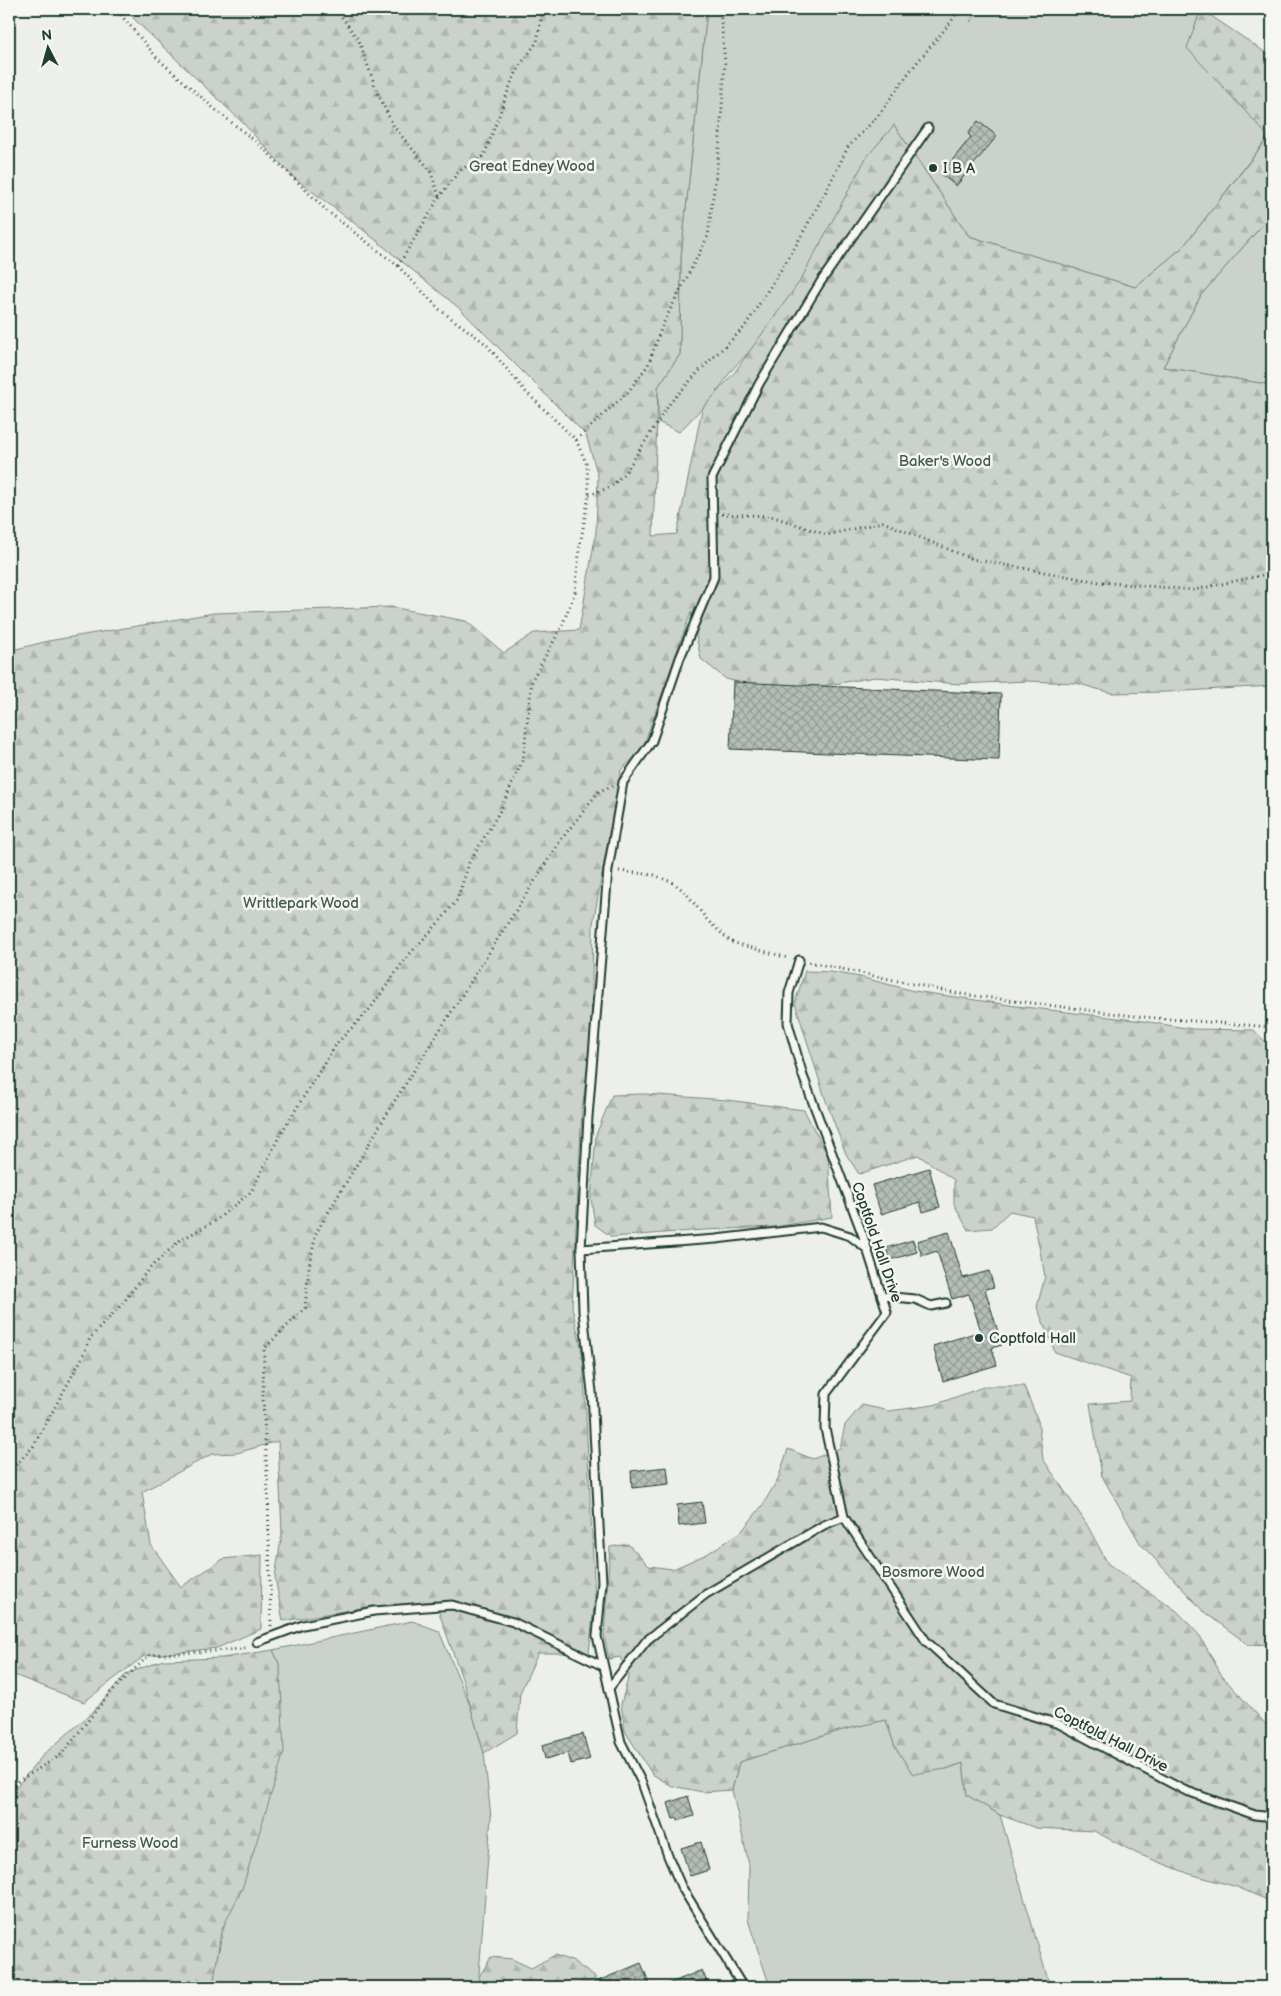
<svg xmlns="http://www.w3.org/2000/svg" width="1281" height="1996" font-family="'Balsamiq Sans',sans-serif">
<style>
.grass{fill:#cbd2cc;stroke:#758880}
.forest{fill:url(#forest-firs);stroke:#758880}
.building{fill:url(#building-cross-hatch);stroke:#1f3d34}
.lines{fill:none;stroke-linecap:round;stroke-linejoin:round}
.service-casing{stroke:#1f3d34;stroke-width:11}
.path{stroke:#1f3d34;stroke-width:3;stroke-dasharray:1 4;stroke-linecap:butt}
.service{stroke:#f6f6f2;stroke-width:7}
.poi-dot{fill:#1f3d34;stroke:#f6f6f2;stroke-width:2}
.labels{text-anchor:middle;stroke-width:5;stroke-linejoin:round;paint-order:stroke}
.park-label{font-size:15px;fill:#415b52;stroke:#f6f6f2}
.poi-label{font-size:15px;fill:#1f3d34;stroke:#f6f6f2;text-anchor:start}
.street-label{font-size:15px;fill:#1f3d34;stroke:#f6f6f2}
</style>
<defs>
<pattern id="forest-firs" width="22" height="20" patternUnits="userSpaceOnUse" patternTransform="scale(1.25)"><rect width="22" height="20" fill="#cbd2cc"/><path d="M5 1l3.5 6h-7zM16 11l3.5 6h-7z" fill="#aeb5b0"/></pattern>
<pattern id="building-cross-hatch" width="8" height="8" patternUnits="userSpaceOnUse" patternTransform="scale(1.25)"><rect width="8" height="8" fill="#b4bdb8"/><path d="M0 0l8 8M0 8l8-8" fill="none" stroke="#929b96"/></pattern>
</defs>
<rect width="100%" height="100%" fill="#edefea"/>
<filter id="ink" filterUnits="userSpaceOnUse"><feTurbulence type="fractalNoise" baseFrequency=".02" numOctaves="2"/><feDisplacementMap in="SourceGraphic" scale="10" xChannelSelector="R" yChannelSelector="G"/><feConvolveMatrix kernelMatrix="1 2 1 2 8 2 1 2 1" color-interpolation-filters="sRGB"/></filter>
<g filter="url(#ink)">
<g class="grass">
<polygon points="707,9 978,9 970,22 980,9 1201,9 1188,48 1269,136 1183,247 1135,287 969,236 894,125 814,271 759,341 731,371 714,396 679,432 658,422 658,387 680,354 681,256"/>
<polygon points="1272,214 1272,385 1163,367 1201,295"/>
<polygon points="412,1621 439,1631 471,1708 484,1753 491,1817 478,1987 211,1987 280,1666 273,1650"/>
<polygon points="886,1720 895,1747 946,1769 963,1763 967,1795 1000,1815 1050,1987 770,1987 748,1920 749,1865 732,1790 739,1762 842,1730"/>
</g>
<g class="forest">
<polygon points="126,9 707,9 681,256 680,354 658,387 653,536 677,534 702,409 734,373 800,281 866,158 894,125 969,236 1135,287 1183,247 1269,137 1187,48 1201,9 1272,57 1272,214 1201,295 1163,367 1272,385 1272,686 1168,692 1111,693 1076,683 1028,681 959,684 875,677 781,693 726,679 701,659 691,612 642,750 621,770 593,924 591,1043 582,1110 572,1307 583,1356 595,1598 589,1653 538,1653 520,1693 517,1733 484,1753 464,1684 435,1601 356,1609 283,1621 275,1577 282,1533 278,1441 237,1453 212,1454 142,1492 151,1545 181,1587 223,1559 262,1555 261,1629 217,1648 144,1656 84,1702 9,1673 9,651 48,641 214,613 391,607 466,621 504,653 534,633 579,630 596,532 598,476 586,435 459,308 362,229 293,177 243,123 135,20"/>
<polygon points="805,971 831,972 860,977 914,991 1016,1006 1143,1021 1192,1029 1254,1030 1272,1049 1272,1644 1249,1645 1204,1612 1140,1543 1102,1476 1090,1404 1130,1401 1131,1378 1055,1352 1037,1307 1045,1276 1033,1216 1010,1211 992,1228 968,1230 954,1204 954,1180 918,1155 859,1174 846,1154 826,1101 795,1003"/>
<polygon points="644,1094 727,1100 804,1110 828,1156 832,1217 775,1227 704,1230 612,1237 595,1225 591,1198 596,1135 612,1095"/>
<polygon points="986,1386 1024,1386 1038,1421 1043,1459 1086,1523 1108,1564 1177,1611 1200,1636 1222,1676 1272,1731 1272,1902 1237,1887 1190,1874 1138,1854 1094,1831 1036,1828 1000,1815 967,1795 963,1763 946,1769 913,1774 895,1747 886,1720 842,1730 739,1762 732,1790 703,1792 672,1786 652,1774 625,1731 621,1704 629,1675 620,1657 609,1659 604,1635 610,1547 628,1544 649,1566 673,1569 707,1554 741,1532 762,1506 778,1479 788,1449 813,1459 840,1448 845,1425 862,1405 889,1411 934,1405"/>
<polygon points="273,1650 280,1666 284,1752 242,1889 221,1931 213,1987 9,1987 9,1796 44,1754 94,1711 126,1674 163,1660 222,1658"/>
<polygon points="555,1955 574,1962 596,1978 585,1985 585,1987 478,1987 479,1977 491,1957 512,1959 531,1968"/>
</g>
<g class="building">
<polygon points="978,121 997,136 956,186 941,174 971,137 968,134"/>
<polygon points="733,682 1001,694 999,760 730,749"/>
<polygon points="929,1168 940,1207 923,1212 920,1202 881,1214 872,1185"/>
<polygon points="949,1232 963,1278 989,1271 994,1287 985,1289 1002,1345 992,1348 997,1365 943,1381 933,1346 981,1331 969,1294 952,1299 937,1251 922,1256 917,1241"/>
<polygon points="913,1240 917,1252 890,1260 886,1248"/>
<polygon points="667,1467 669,1484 632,1488 631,1471"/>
<polygon points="702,1502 705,1523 679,1526 677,1505"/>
<polygon points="583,1734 590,1759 571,1764 568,1753 545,1759 542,1745"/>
<polygon points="688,1796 694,1816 678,1821 677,1818 673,1819 668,1803"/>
<polygon points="701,1842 709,1870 690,1876 681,1848"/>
<polygon points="641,1963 651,1987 584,1987"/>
<polygon points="702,1970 709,1987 661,1987"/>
</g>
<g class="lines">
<defs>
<g id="service">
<polyline points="799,960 789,993 788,1023 803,1076 863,1236 887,1312 826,1394 825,1428 844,1517 926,1641 994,1704 1059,1724 1184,1790 1255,1815 1272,1817"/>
<polyline points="581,1249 716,1239 821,1227 850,1236 867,1249"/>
<polyline points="882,1296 915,1299 931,1306 946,1303"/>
<polyline points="257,1642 303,1625 374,1611 452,1605 513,1622 603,1666"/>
<polyline points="609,1688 647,1640 706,1594 824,1525 844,1517"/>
<polyline points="743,1987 681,1886 668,1856 642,1783 621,1742 597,1636 602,1582 592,1392 583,1311 581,1249 588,1117 608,870 623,782 652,741 680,658 714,577 712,478 759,384 820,283 928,128"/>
</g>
</defs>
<use href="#service" class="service-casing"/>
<g class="path">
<polyline points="336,9 359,41 378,94 394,127 430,170 439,196"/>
<polyline points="398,266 440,196 460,170 484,156 511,83 521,64 537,42 542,14 536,9"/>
<polyline points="576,440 628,392 648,365 663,324 708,236 719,151 725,62 720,9"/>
<polyline points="589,495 611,487 626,471 670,403 700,370 744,328 791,254 825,193 848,147 878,116 910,71 950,23 959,9"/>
<polyline points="722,514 771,516 827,535 883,522 972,559 1099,582 1194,590 1272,573"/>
<polyline points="619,871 654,875 674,883 686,893 708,921 731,942 788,958"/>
<polyline points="809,962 960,994 1143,1017 1272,1027"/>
<polyline points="9,1472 33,1447 82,1358 90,1338 123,1303 148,1270 179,1241 215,1221 251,1192 281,1133 337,1043 370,1009 406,958 441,920 457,900 469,863 501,809 523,759 532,680 561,628 575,592 580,545 589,495 587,465 576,440 526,392 486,344 439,309 398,266 327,211 259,144 217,111 158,59 116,9"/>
<polyline points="271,1626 268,1494 263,1399 264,1349 305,1308 309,1267 316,1233 394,1102 560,841 599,791 613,786"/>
<polyline points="9,1787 61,1755 109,1694 149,1655 242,1649 248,1646"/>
</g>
<use href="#service" class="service"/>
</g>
</g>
<g class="poi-dot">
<circle cx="933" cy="168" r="5"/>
<circle cx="979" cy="1338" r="5"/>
</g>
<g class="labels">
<g class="park-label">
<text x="532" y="171">Great Edney Wood</text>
<text x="945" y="466">Baker's Wood</text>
<text x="301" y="908">Writtlepark Wood</text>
<text x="933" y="1577">Bosmore Wood</text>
<text x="130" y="1848">Furness Wood</text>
</g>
<g class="poi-label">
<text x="943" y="173">I B A</text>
<text x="989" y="1343">Coptfold Hall</text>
</g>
<g class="street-label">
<text transform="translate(877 1242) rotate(71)" y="5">Coptfold Hall Drive</text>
<text transform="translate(1111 1739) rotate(27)" y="5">Coptfold Hall Drive</text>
</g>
</g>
<rect width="1281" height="1996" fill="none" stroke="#f6f6f2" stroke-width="30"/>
<rect x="15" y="15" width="1251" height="1966" fill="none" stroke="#1f3d34" stroke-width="2" filter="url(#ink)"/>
<g transform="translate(48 48) rotate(354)" stroke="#f6f6f2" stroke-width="4" paint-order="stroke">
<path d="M0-4L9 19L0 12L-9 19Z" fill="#1f3d34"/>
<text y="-8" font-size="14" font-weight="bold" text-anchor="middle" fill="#1f3d34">N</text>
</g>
</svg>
